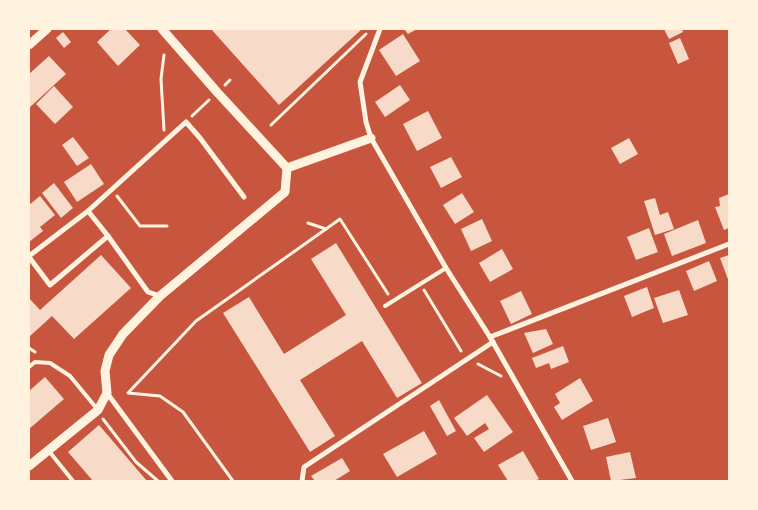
<svg xmlns="http://www.w3.org/2000/svg" width="758" height="510" font-family="Mulish,sans-serif">
<style>
.building{fill:#f7dbc8}
.lines{fill:none;stroke-linecap:round;stroke-linejoin:round}
.path{stroke:#fff3e0;stroke-width:3}
.service{stroke:#fff3e0;stroke-width:4}
.minor{stroke:#fff3e0;stroke-width:5}
.tertiary{stroke:#fff3e0;stroke-width:9}
</style>
<rect width="100%" height="100%" fill="#c8553d"/>
<g class="building">
<polygon points="111,29 125,29 140,45 118,66 97,42"/>
<polygon points="211,29 362,29 279,105"/>
<polygon points="404,29 417,29 408,34"/>
<polygon points="664,29 682,29 683,32 669,39"/>
<polygon points="63,32 71,42 64,48 56,38"/>
<polygon points="403,34 420,61 396,76 379,50"/>
<polygon points="680,38 689,59 678,64 669,43"/>
<polygon points="49,56 66,74 29,108 29,74"/>
<polygon points="400,85 410,100 385,117 375,102"/>
<polygon points="54,86 73,107 55,124 36,104"/>
<polygon points="428,111 442,138 417,151 403,124"/>
<polygon points="73,137 89,158 77,166 62,145"/>
<polygon points="629,138 638,154 620,164 611,148"/>
<polygon points="451,157 462,177 441,188 430,167"/>
<polygon points="91,164 104,184 77,202 64,182"/>
<polygon points="54,183 73,208 61,218 42,193"/>
<polygon points="462,193 474,212 455,224 443,205"/>
<polygon points="729,194 729,228 724,230 715,207 720,206 719,198"/>
<polygon points="40,196 55,215 40,227 43,231 29,242 29,205"/>
<polygon points="655,198 660,215 668,212 674,229 655,235 644,201"/>
<polygon points="482,219 492,241 471,251 461,229"/>
<polygon points="698,220 706,243 672,256 664,234"/>
<polygon points="649,228 658,252 636,260 627,237"/>
<polygon points="336,243 422,383 397,398 362,341 300,380 335,436 310,452 223,313 249,297 284,354 346,315 311,259"/>
<polygon points="502,249 513,269 490,282 479,263"/>
<polygon points="101,255 131,288 74,339 52,316 29,337 29,298 40,310"/>
<polygon points="729,255 729,282 720,258"/>
<polygon points="709,261 717,281 694,291 686,271"/>
<polygon points="647,287 654,308 632,317 624,296"/>
<polygon points="679,290 688,315 663,323 654,298"/>
<polygon points="521,291 532,314 511,324 500,301"/>
<polygon points="546,329 553,344 533,353 524,333"/>
<polygon points="563,346 569,362 551,369 549,363 536,368 532,358"/>
<polygon points="45,377 64,399 29,429 29,391"/>
<polygon points="580,378 593,401 562,420 554,407 560,403 555,394"/>
<polygon points="487,395 513,432 484,452 474,438 489,429 485,423 467,436 454,418"/>
<polygon points="439,400 456,431 447,436 430,406"/>
<polygon points="608,418 616,442 591,450 583,426"/>
<polygon points="99,425 147,481 93,481 68,452"/>
<polygon points="424,431 437,454 397,477 383,454"/>
<polygon points="523,451 539,479 534,481 508,481 498,465"/>
<polygon points="630,452 636,478 611,481 606,457"/>
<polygon points="342,458 350,471 334,481 315,481 311,476"/>
</g>
<g class="lines">
<g class="path">
<polyline points="225,85 230,80"/>
<polyline points="192,116 209,100"/>
<polyline points="271,125 366,34"/>
<polyline points="164,130 161,79 164,55"/>
<polyline points="117,196 140,226 167,226"/>
<polyline points="308,223 326,229 340,219 388,294"/>
<polyline points="424,290 461,351"/>
<polyline points="29,348 35,352"/>
<polyline points="478,364 501,376"/>
<polyline points="103,419 136,462 158,481"/>
<polyline points="233,481 183,412 160,396 128,393 196,321 326,229"/>
</g>
<g class="service">
<polyline points="385,306 446,268"/>
<polyline points="29,367 35,362 50,363 70,376 98,410"/>
<polyline points="48,450 73,481"/>
</g>
<g class="minor">
<polyline points="380,29 360,82 366,122 371,138 446,268 490,337 572,481"/>
<polyline points="88,211 186,122 200,138 244,197"/>
<polyline points="29,256 88,211 108,236"/>
<polyline points="29,257 50,285 108,236 148,292 160,296"/>
<polyline points="490,337 729,244"/>
<polyline points="107,393 172,481"/>
<polyline points="302,481 304,467 493,342"/>
</g>
<g class="tertiary">
<polyline points="162,29 217,92 287,168"/>
<polyline points="29,45 47,29"/>
<polyline points="29,466 98,410 107,393 105,371 109,355 123,334 160,296 285,192 287,168 371,138"/>
</g>
</g>
<rect width="758" height="510" fill="none" stroke="#fff3e0" stroke-width="60"/>
</svg>
